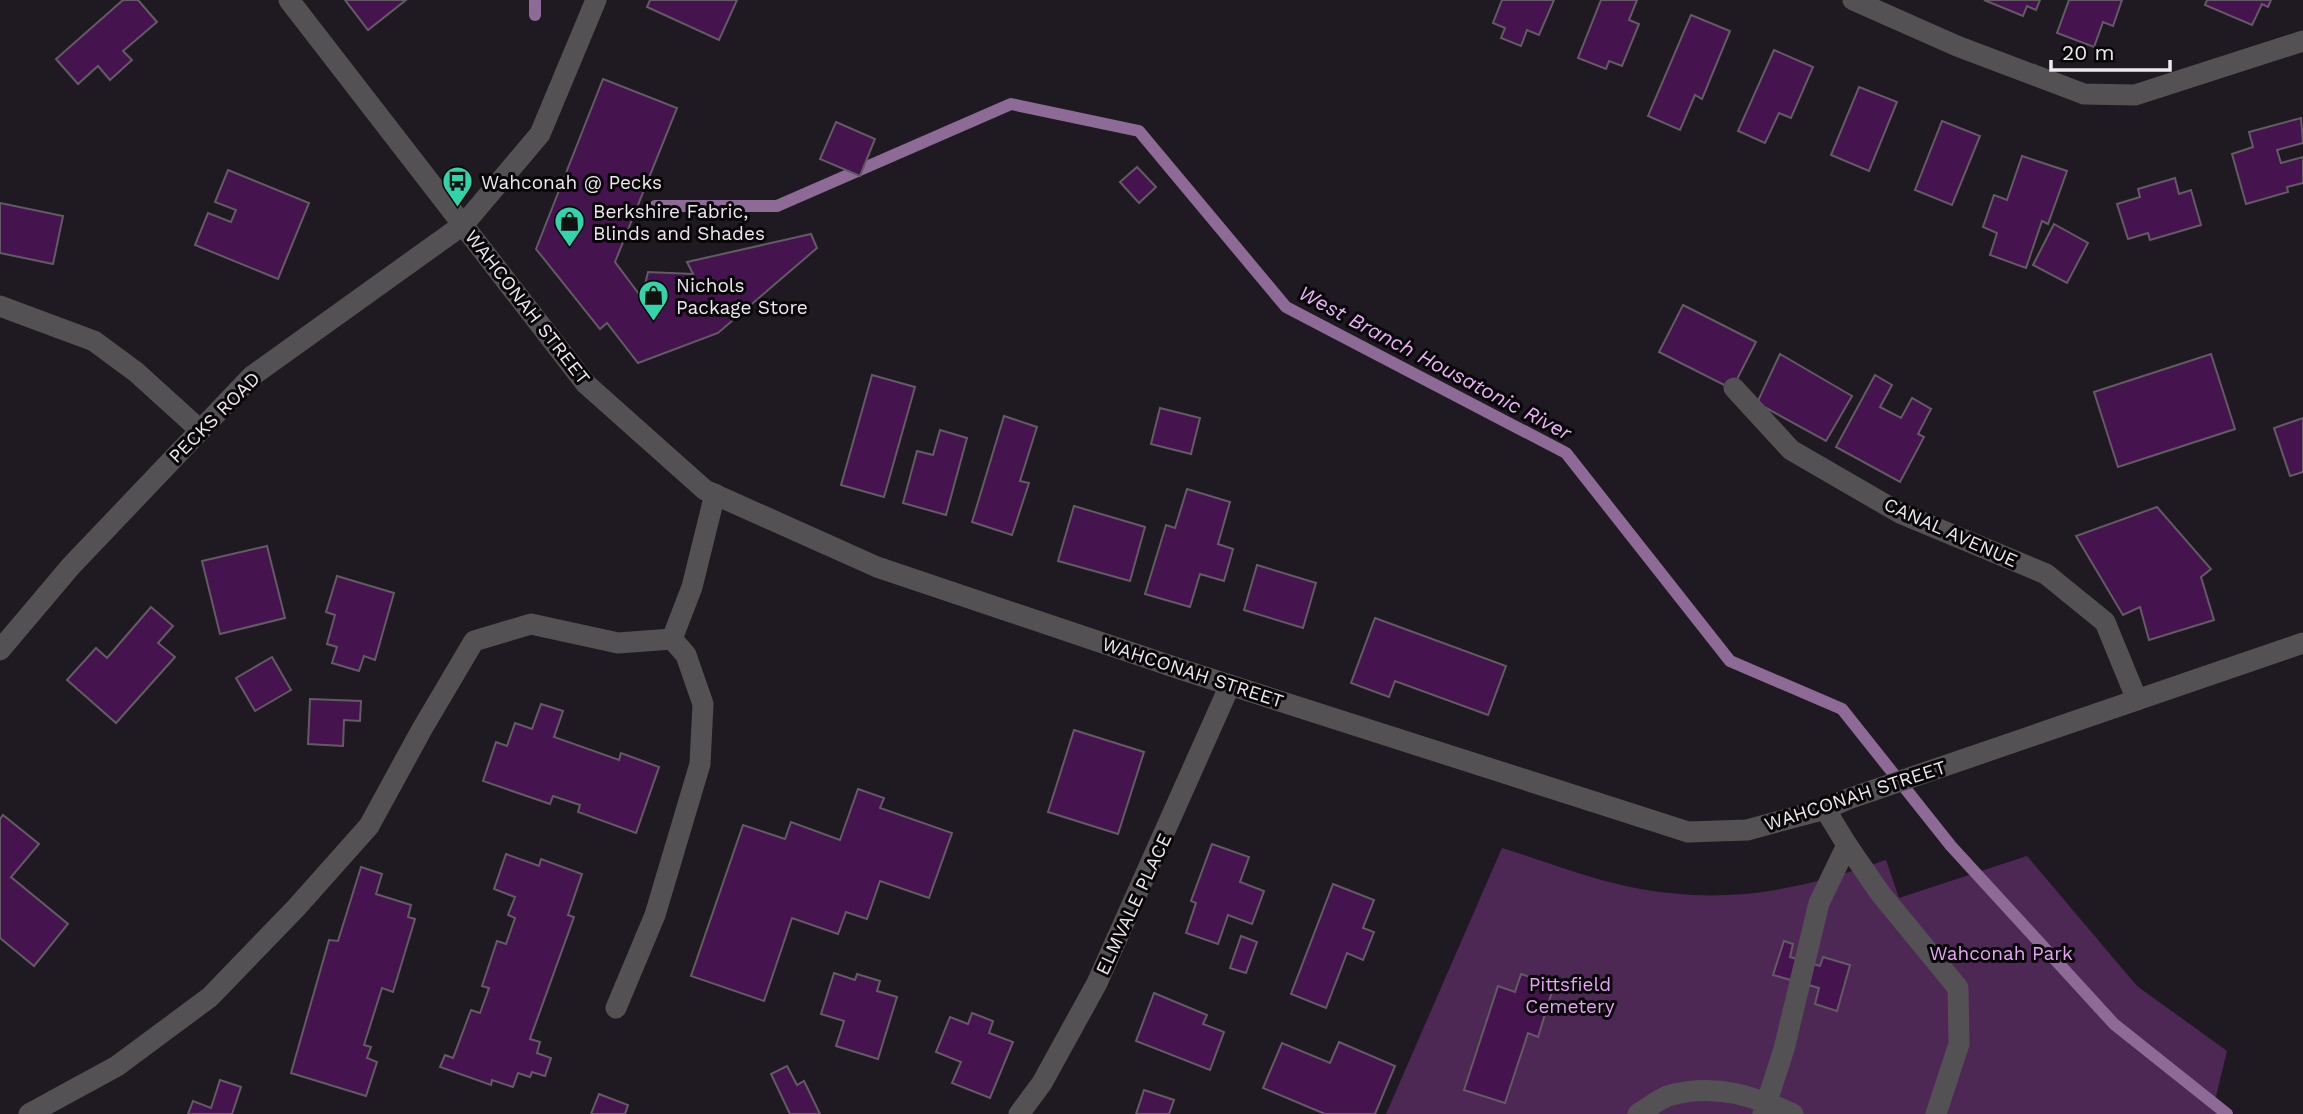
<svg xmlns="http://www.w3.org/2000/svg" width="2303" height="1114" font-family="'Work Sans',sans-serif">
<style>
.green{fill:#4d2855}
.lines{fill:none;stroke-linecap:round;stroke-linejoin:round}
.stream{stroke:#8e6b96;stroke-width:12}
.building{fill:#45144f;stroke:#625b63;stroke-width:2}
.service{stroke:#545155;stroke-width:21}
.minor{stroke:#545155;stroke-width:21}
.tertiary{stroke:#545155;stroke-width:21}
.labels{text-anchor:middle;stroke-width:6;stroke-linejoin:round;paint-order:stroke}
.poi-label{font-size:19px;fill:#ede9ee;stroke:#080608;text-anchor:start}
.street-label{font-size:19px;fill:#ede9ee;stroke:#080608}
.park-label{font-size:19px;fill:#e9a2f9;stroke:#080608}
.water-label{font-size:21px;font-style:italic;fill:#eab1f7;stroke:#080608}
</style>
<rect width="100%" height="100%" fill="#1f1a21"/>
<path class="green" d="M1502,848c42,13 84,30 128,39 95,19 166,4 256,-27l13,38 128,-42 110,130 90,65 -14,58 5,5h-832z"/>
<g class="lines">
<g class="stream">
<polyline points="535,15 535,0"/>
<polyline points="655,206 777,206 1011,104 1139,131 1286,307 1566,453 1730,661 1842,709 1951,846 2114,1024 2227,1114"/>
</g>
</g>
<g class="building">
<polygon points="123,0 138,0 157,22 123,51 132,60 110,80 98,66 78,84 56,59"/>
<polygon points="345,0 406,0 368,30"/>
<polygon points="650,0 737,0 719,40 647,7"/>
<polygon points="1502,0 1554,0 1539,35 1527,30 1521,46 1501,38 1505,28 1493,23"/>
<polygon points="1601,0 1637,0 1629,20 1639,24 1622,66 1609,61 1606,69 1578,58"/>
<polygon points="1984,0 2040,0 2036,10 2027,6 2023,16"/>
<polygon points="2069,0 2122,0 2113,26 2103,22 2094,47 2057,33"/>
<polygon points="2207,0 2271,0 2268,7 2262,4 2252,25 2205,5"/>
<polygon points="1691,15 1730,31 1702,99 1695,95 1680,130 1648,116"/>
<polygon points="1774,50 1813,67 1791,118 1779,113 1765,143 1738,131"/>
<polygon points="603,79 677,108 615,262 642,298 648,272 693,274 687,262 811,234 817,248 718,333 638,363 607,323 600,329 536,249"/>
<polygon points="1859,87 1897,102 1869,171 1831,155"/>
<polygon points="2301,118 2303,143 2277,150 2281,163 2303,157 2303,183 2287,187 2288,192 2246,204 2232,154 2253,147 2249,132"/>
<polygon points="1942,121 1980,136 1952,205 1915,190"/>
<polygon points="836,122 875,139 860,176 820,159"/>
<polygon points="2022,156 2067,171 2048,224 2042,221 2026,268 1990,255 1997,233 1983,227 1994,195 2007,200"/>
<polygon points="1137,167 1156,187 1139,203 1120,182"/>
<polygon points="228,170 309,203 278,279 195,245 208,213 231,222 236,210 215,202"/>
<polygon points="2175,178 2179,194 2191,190 2201,225 2150,240 2148,233 2128,239 2117,204 2140,197 2138,189"/>
<polygon points="0,203 63,216 53,264 0,253"/>
<polygon points="2054,224 2088,243 2067,283 2033,265"/>
<polygon points="1683,305 1756,342 1732,389 1659,352"/>
<polygon points="1780,354 1852,396 1826,441 1757,403"/>
<polygon points="2211,354 2235,429 2118,467 2094,392"/>
<polygon points="872,375 915,387 884,497 841,485"/>
<polygon points="1875,375 1892,385 1880,407 1901,418 1912,398 1931,409 1918,434 1924,437 1900,482 1836,447"/>
<polygon points="1160,408 1200,418 1191,454 1151,444"/>
<polygon points="1004,416 1037,427 1020,481 1029,483 1012,535 972,522"/>
<polygon points="2303,418 2303,472 2290,476 2274,428"/>
<polygon points="940,430 967,438 946,515 903,503 917,451 933,455"/>
<polygon points="1187,489 1230,502 1218,544 1233,549 1224,581 1200,574 1190,607 1145,594 1166,525 1175,528"/>
<polygon points="1074,506 1145,527 1130,581 1058,561"/>
<polygon points="2157,507 2211,569 2201,577 2214,620 2149,640 2140,607 2123,615 2076,536"/>
<polygon points="267,546 285,618 220,634 202,561"/>
<polygon points="1257,565 1316,583 1303,628 1244,610"/>
<polygon points="337,576 394,593 375,660 364,656 359,671 332,663 337,647 327,644 335,615 326,612"/>
<polygon points="151,607 173,626 158,643 175,657 116,723 67,680 96,648 107,658"/>
<polygon points="1375,618 1506,666 1488,715 1395,681 1389,697 1351,683"/>
<polygon points="272,657 291,690 255,711 236,678"/>
<polygon points="310,699 361,701 360,721 344,720 343,746 308,744"/>
<polygon points="541,704 563,711 554,737 619,760 621,753 659,767 636,833 578,812 580,805 553,796 550,804 483,781 496,742 507,746 515,723 532,729"/>
<polygon points="1074,730 1144,752 1118,834 1048,812"/>
<polygon points="858,789 884,798 880,808 952,833 929,898 880,881 867,919 846,912 838,934 792,918 764,1001 691,976 743,825 785,839 791,822 840,840"/>
<polygon points="3,815 39,844 11,877 68,924 34,966 0,938 0,819"/>
<polygon points="1212,844 1249,857 1240,882 1264,891 1252,924 1228,915 1218,944 1186,933 1196,903 1191,901"/>
<polygon points="506,854 539,866 541,859 582,874 568,915 574,917 530,1039 540,1042 537,1053 551,1058 545,1076 532,1072 530,1077 518,1073 513,1087 492,1080 491,1085 440,1067 445,1055 453,1058 471,1010 480,1013 489,988 482,986 497,941 506,944 515,918 508,915 515,897 494,889"/>
<polygon points="361,867 382,874 376,894 411,905 408,917 415,919 393,992 382,988 364,1045 371,1047 367,1058 377,1062 366,1096 291,1073 329,940 338,941"/>
<polygon points="1333,884 1374,900 1363,928 1374,932 1363,960 1347,953 1326,1008 1291,994"/>
<polygon points="1241,936 1257,942 1246,973 1230,968"/>
<polygon points="1784,941 1793,944 1790,957 1820,966 1823,957 1850,965 1837,1011 1815,1004 1819,988 1773,975"/>
<polygon points="834,973 855,980 857,974 880,981 877,991 897,997 878,1059 836,1046 844,1021 821,1014"/>
<polygon points="1521,974 1554,985 1538,1037 1528,1033 1505,1103 1464,1090 1498,986 1515,992"/>
<polygon points="1154,993 1207,1015 1203,1024 1224,1032 1210,1070 1136,1041"/>
<polygon points="972,1013 993,1021 989,1033 1013,1042 990,1098 952,1083 961,1062 936,1052 950,1017 968,1024"/>
<polygon points="1339,1042 1395,1066 1375,1114 1325,1114 1263,1088 1282,1043 1330,1063"/>
<polygon points="787,1066 797,1085 804,1081 820,1114 790,1114 771,1074"/>
<polygon points="220,1080 241,1087 232,1114 188,1114 193,1101 211,1108"/>
<polygon points="1144,1090 1174,1100 1169,1114 1136,1114"/>
<polygon points="599,1094 628,1105 625,1114 591,1114"/>
</g>
<g class="lines">
<g class="service">
<polyline points="1847,845 1880,893 1958,988 1959,1044 1936,1114"/>
<polyline points="616,1008 655,915 700,764 703,704 686,655 672,639 692,587 715,494"/>
<polyline points="29,1114 117,1066 210,997 296,908 369,826 422,729 474,641 531,624 618,643 672,639"/>
<path d="M1638,1114c10,-6 22,-16 33,-19 44,-12 83,1 122,19"/>
<polyline points="1763,1114 1784,1049 1819,903 1847,845 1825,809"/>
</g>
<g class="minor">
<polyline points="1853,0 1957,46 2084,94 2135,95 2303,41"/>
<polyline points="0,306 94,341 136,372 200,430"/>
<polyline points="1734,388 1791,450 1900,513 2046,574 2105,622 2137,700"/>
<polyline points="1019,1114 1042,1083 1097,983 1230,685"/>
</g>
<g class="tertiary">
<polyline points="289,0 586,384 705,490 877,567 1183,670 1688,832 1747,830 1825,809 1848,799 2303,643"/>
<polyline points="0,650 71,566 252,376 464,224 540,134 596,0"/>
</g>
</g>
<defs>
<symbol id="bus-pin" viewBox="-11 -11 22 30"><path d="M0 17L-7.5 6A9.5 9.5 0 1 1 7.5 6Z" fill="#32d4a9" stroke="#080608"/><path d="M-5-6H5V4H4V6H2V4H-2V6H-4V4H-5ZM-3.5-4V0h7V-4ZM-3.5 1.2v1.5H-2V1.2ZM2 1.2v1.5H3.5V1.2Z" fill="#111"/></symbol>
<symbol id="shop-pin" viewBox="-11 -11 22 30"><path d="M0 17L-7.5 6A9.5 9.5 0 1 1 7.5 6Z" fill="#32d4a9" stroke="#080608"/><path d="M-5-2.5h2.3a2.7 3.5 0 0 1 5.4 0H5L5.5 6h-11ZM-1.5-2.5h3a1.5 2.3 0 0 0-3 0Z" fill="#111"/></symbol>
</defs>
<g fill-rule="evenodd">
<use href="#bus-pin" x="440" y="164" width="35" height="47"/>
<use href="#shop-pin" x="552" y="204" width="35" height="47"/>
<use href="#shop-pin" x="636" y="278" width="35" height="47"/>
</g>
<g class="labels">
<g class="poi-label">
<text x="481" y="189">Wahconah @ Pecks</text>
<text x="593" y="218">Berkshire Fabric,<tspan x="593" dy="22">Blinds and Shades</tspan></text>
<text x="676" y="292">Nichols<tspan x="676" dy="22">Package Store</tspan></text>
</g>
<g class="street-label">
<text transform="translate(528 307) rotate(52)" y="7">WAHCONAH STREET</text>
<text transform="translate(214 417) rotate(-45)" y="7">PECKS ROAD</text>
<text transform="translate(1951 532) rotate(24)" y="7">CANAL AVENUE</text>
<text transform="translate(1193 672) rotate(18)" y="7">WAHCONAH STREET</text>
<text transform="translate(1855 795) rotate(-18)" y="7">WAHCONAH STREET</text>
<text transform="translate(1133 904) rotate(-65)" y="7">ELMVALE PLACE</text>
</g>
<g class="park-label">
<text x="2001" y="960">Wahconah Park</text>
<text x="1570" y="991">Pittsfield<tspan x="1570" dy="22">Cemetery</tspan></text>
</g>
<g class="water-label">
<text transform="translate(1435 363) rotate(28)" y="7">West Branch Housatonic River</text>
</g>
</g>
<path d="M2051 60v10h119v-10" fill="none" stroke="#ede9ee" stroke-width="3.5"/>
<text x="2062" y="60" font-size="21" fill="#ede9ee" stroke="#080608" stroke-width="5" paint-order="stroke">20 m</text>
</svg>
